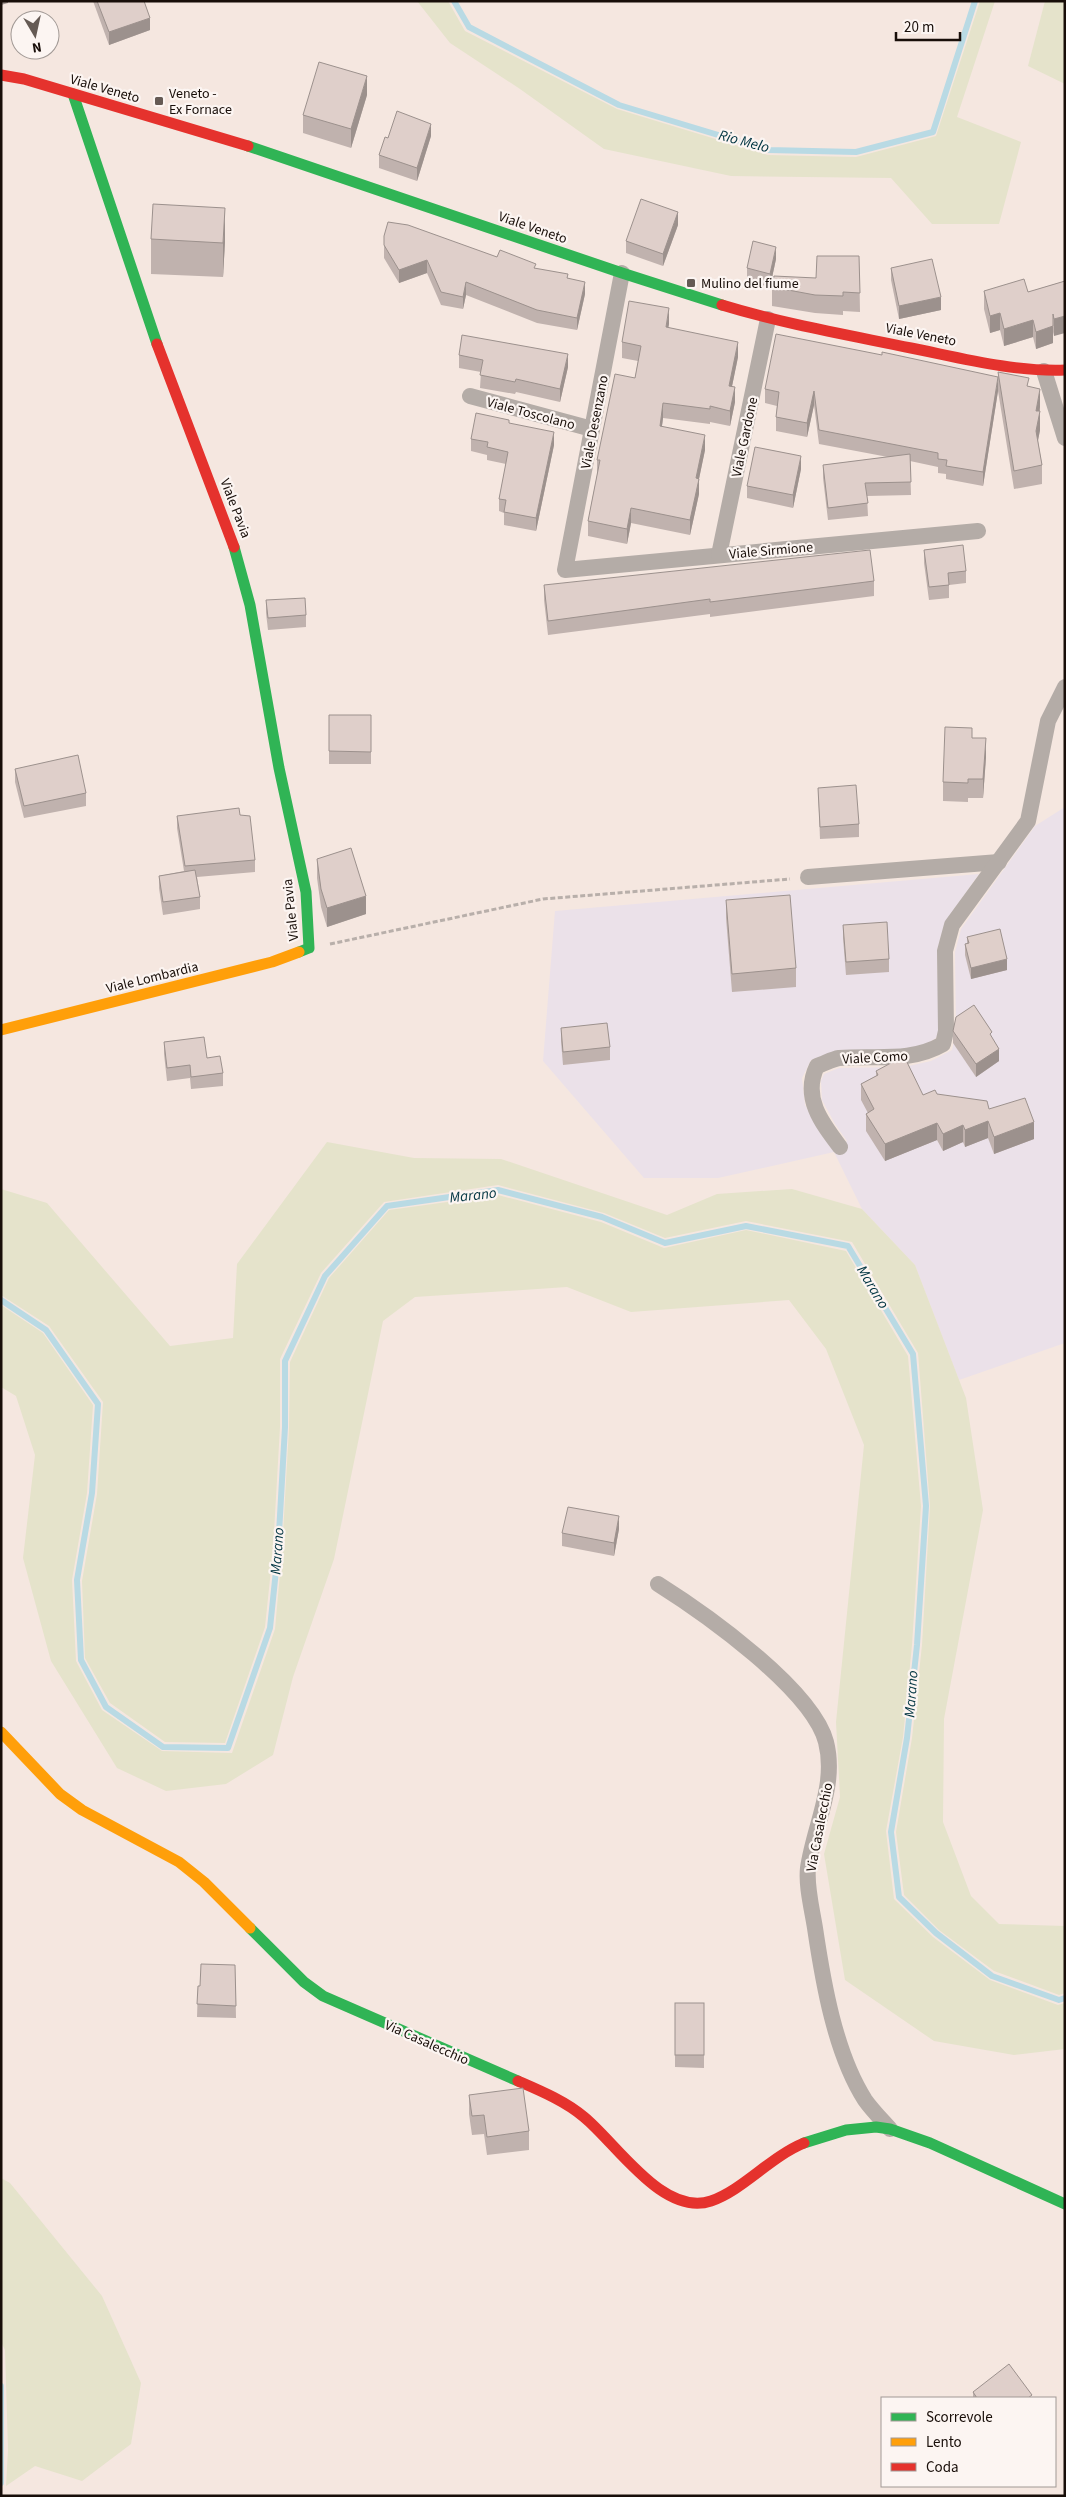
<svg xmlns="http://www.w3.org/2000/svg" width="1066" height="2497" font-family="'Source Sans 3',sans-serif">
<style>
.industrial{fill:#ebe1e9}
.green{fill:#e5e3cb}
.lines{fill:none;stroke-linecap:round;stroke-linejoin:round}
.stream{stroke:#b9dae4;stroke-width:6}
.path{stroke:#b8afaa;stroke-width:3;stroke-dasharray:5 2.5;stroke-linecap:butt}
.street{stroke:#b4aca7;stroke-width:16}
.fast{stroke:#30b455;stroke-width:11}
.slow{stroke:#ff9f0a;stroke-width:11}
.jam{stroke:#e5322d;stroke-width:11}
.wall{fill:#c0b2ae}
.shaded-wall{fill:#9c918d}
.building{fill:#dfcfca;stroke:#9c918d}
.poi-dot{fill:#655a54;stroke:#fcf5f2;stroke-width:2}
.labels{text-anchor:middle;stroke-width:4.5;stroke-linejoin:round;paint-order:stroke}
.street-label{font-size:14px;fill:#180e09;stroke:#fcf5f2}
.poi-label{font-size:14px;fill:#180e09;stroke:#fcf5f2;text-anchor:start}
.water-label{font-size:15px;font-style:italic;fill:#023542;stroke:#fcf5f2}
</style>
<rect width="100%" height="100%" fill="#f5e7e0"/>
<polygon class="industrial" points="1065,807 1065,1343 959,1380 915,1265 862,1209 834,1152 718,1178 644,1178 543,1061 555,911 979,874 945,922 937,950 939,1030 936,1038 925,1045 902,1050 836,1051 811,1060 802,1078 805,1105 820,1133 834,1151 847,1141 835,1124 822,1100 821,1081 824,1074 839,1068 904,1067 931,1061 952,1050 956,1032 955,952 961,929 1035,826"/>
<g class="green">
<polygon points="417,1 448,1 465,31 617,109 768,155 856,157 936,136 980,1 995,1 957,117 1021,142 999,224 932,224 891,178 731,176 604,149 520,89 450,43"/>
<polygon points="1045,1 1065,1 1065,84 1028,66"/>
<polygon points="327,1142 414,1158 501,1159 667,1215 717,1194 792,1189 862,1209 915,1265 966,1398 983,1510 944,1719 943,1822 971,1896 999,1924 1065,1926 1065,1993 1059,1995 994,1971 939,1930 904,1895 896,1832 912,1738 922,1645 930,1506 918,1353 852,1242 746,1221 665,1238 604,1213 498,1185 384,1202 321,1273 280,1359 280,1427 273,1550 265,1627 225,1743 165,1742 110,1703 85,1658 82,1581 97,1494 103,1402 49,1326 1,1295 1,1189 47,1203 170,1346 233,1338 237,1264"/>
<polygon points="498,1195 601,1222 664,1248 746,1230 846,1251 908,1356 921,1506 912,1645 903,1737 886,1831 894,1899 933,1937 990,1980 1058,2005 1065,2003 1065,2049 1014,2055 934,2041 845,1980 824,1854 840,1797 836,1722 864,1445 826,1349 789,1300 631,1312 567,1287 415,1297 383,1321 334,1559 293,1677 273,1755 226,1784 166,1791 117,1768 51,1661 23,1558 35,1455 16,1396 1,1387 1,1305 43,1333 93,1405 87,1493 72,1580 76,1661 102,1710 162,1751 232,1753 275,1629 282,1551 289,1428 290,1362 329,1278 389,1210"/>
<polygon points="1,2178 10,2183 102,2296 141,2383 131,2444 82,2481 35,2466 6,2486 8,2450 5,2350 1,2342"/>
</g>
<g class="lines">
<g class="stream">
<polyline points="454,1 469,27 619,105 768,150 856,152 933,132 975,1"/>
<polyline points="1,1300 46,1330 98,1404 92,1493 77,1580 81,1660 106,1707 163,1747 228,1748 270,1628 278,1551 285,1427 285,1361 325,1276 387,1206 498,1190 602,1217 665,1243 746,1226 848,1246 913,1354 926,1506 917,1645 907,1738 891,1832 899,1897 936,1933 992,1976 1059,2000 1065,1998"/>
<polyline points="1,2386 1,2483"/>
</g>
<polyline class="path" points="330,944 543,899 790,879"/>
<g class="street">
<polyline points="622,273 565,570 978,531"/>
<polyline points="1044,371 1065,438"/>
<polyline points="470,396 592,429"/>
<polyline points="719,555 768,319"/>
<polyline points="808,877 999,862"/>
<path d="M840,1147c-19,-25 -38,-50 -23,-81 7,-2 15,-7 22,-8 37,-3 71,5 104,-14l3,-13 -1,-80 7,-26 76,-104 20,-100 17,-34"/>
<path d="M658,1584c46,29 154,105 168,158 11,43 -12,84 -18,126 -2,18 4,41 7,60 8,54 20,125 50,172 7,10 17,20 25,29"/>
</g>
<g class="fast">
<polyline points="73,94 157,344"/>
<polyline points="248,146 622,273 722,305"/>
<polyline points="234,547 250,605 279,768 306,892 309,948 299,952"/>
<polyline points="250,1928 304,1982 323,1996 518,2081"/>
<polyline points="804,2143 846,2130 876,2127 890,2129 930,2143 1065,2204"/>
</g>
<g class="slow">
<polyline points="1,1030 272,962 299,952"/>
<polyline points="1,1732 60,1794 82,1810 179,1862 204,1882 250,1928"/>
</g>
<g class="jam">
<polyline points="1,75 24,79 248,146"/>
<path d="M722,305c62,19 126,30 189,43 50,10 103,24 154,22"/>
<polyline points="157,344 234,547"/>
<path d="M518,2081c23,10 47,20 66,36 33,27 79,100 127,84 32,-11 59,-44 93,-58"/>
</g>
</g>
<g class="wall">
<polygon points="93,1 144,1 150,30 109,45"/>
<polygon points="367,95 351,148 303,133 303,115"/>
<polygon points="431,136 417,181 379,168 379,155 388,138"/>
<polygon points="678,225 663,266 626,253 626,241"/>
<polygon points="384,236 497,257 568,278 585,294 577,330 537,323 466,295 463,309 441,305 427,273 399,283 384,258"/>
<polygon points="151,239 225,242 223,277 151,274"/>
<polygon points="859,256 860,312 843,311 843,315 815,313 772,306 772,287 816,278"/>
<polygon points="776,259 770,287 747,281 747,268"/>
<polygon points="891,268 941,310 899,319 891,280"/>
<polygon points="1065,281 1054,336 1053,332 1053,343 1036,349 1033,337 1004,346 1000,330 990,333 984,309 984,291 1028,292"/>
<polygon points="669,324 668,327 738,357 732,386 735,402 730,426 710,422 710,424 663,418 662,426 705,450 699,479 699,494 690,535 631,523 627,544 588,536 588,521 597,475 597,460 635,378 638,361 622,358 622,342"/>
<polygon points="459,355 568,367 560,402 516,392 515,394 480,388 481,372 459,368"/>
<polygon points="998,372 1029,387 1040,407 1040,430 1038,441 1042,465 1042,484 1014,489 998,391"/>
<polygon points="765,389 998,391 983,486 946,479 946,474 938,473 938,467 910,461 911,495 867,496 868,516 828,520 823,478 823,465 888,457 819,444 814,405 807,437 776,431 776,417 777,406 765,403"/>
<polygon points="509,424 554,445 536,531 504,525 504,513 499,511 499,499 506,464 487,460 487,455 471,451 471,439"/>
<polygon points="801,469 793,508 747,498 747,486"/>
<polygon points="924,550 966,571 966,583 949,585 949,598 929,600 924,563"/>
<polygon points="874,581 874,596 710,617 710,614 548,635 544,600 544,585"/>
<polygon points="266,600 306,615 306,627 268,630 266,613"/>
<rect x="329" y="715" width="42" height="49"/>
<polygon points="972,738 986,757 983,798 968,798 968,802 943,801 943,782"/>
<polygon points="15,769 86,793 86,806 24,818 15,782"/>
<polygon points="818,788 859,824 859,837 820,839"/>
<polygon points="240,815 255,860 255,872 197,877 200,897 200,909 163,915 159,888 159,876 184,871 177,828 177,816"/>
<polygon points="317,859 366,914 327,927 321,907 317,878"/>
<polygon points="726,900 796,968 796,987 732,992 726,918"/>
<polygon points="843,925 889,959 889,972 846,975 843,938"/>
<polygon points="967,937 1007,970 971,979 965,955 965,944 967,944"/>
<polygon points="561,1028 610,1047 610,1060 563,1065 561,1041"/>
<polygon points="953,1031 992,1038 999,1061 976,1077 953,1043"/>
<polygon points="164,1042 207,1058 223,1073 223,1086 191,1089 190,1078 167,1081 164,1054"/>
<polygon points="876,1071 923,1095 937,1094 989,1109 1034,1139 994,1154 988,1138 965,1147 963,1142 943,1151 937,1140 885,1161 866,1131 866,1114 868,1113 861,1100 861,1084 876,1076"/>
<polygon points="619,1529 614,1556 562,1546 562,1533"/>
<polygon points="235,1965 236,2018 197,2017 198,1986 200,1986"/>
<polygon points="675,2003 704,2003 704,2068 675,2067"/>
<polygon points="469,2095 529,2131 529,2150 487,2155 484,2134 472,2135 469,2114"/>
<polygon points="973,2392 1032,2398 973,2398"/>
</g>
<g class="shaded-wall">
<polygon points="1,1 8,1 8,3 1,5"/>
<polygon points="150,18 150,30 109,45 109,32"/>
<polygon points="367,76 367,95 351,148 351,129"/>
<polygon points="431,124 431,136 417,181 417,168"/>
<polygon points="225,208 225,242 223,277 223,243"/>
<polygon points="678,212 678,225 663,266 663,254"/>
<polygon points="776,247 776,259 770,287 770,274"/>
<polygon points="427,260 427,273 399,283 399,270"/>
<polygon points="466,282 466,295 463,309 463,297"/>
<polygon points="585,282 585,294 577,330 577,318"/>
<polygon points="941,297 941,310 899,319 899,306"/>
<polygon points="669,308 669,324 666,342 666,327"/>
<polygon points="1000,313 1000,330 990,333 990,316"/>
<polygon points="1065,316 1065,333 1054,336 1054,319"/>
<polygon points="1033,320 1033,337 1004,346 1004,329"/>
<polygon points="1053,326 1053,343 1036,349 1036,332"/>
<polygon points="738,342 738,357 729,401 729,386"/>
<polygon points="568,354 568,367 560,402 560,389"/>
<polygon points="998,377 998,391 983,486 983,472"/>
<polygon points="735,387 735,402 730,426 730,411"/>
<polygon points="1040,389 1040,407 1036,430 1036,411"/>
<polygon points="814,391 814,405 807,437 807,423"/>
<polygon points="663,403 663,418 660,441 660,426"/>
<polygon points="1040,411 1040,430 1036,450 1036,431"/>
<polygon points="554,432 554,445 536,531 536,518"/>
<polygon points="705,435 705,450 696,493 696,478"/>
<polygon points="801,456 801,469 793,508 793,495"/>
<polygon points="699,479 699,494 690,535 690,520"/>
<polygon points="631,508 631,523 627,544 627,529"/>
<polygon points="986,738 986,757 983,798 983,779"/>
<polygon points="366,896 366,914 327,927 327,908"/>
<polygon points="1007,959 1007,970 971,979 971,968"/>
<polygon points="999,1049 999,1061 976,1077 976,1064"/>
<polygon points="988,1121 988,1138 965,1147 965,1130"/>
<polygon points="1034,1122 1034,1139 994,1154 994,1137"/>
<polygon points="937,1123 937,1140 885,1161 885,1144"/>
<polygon points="963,1125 963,1142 943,1151 943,1134"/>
<polygon points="619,1516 619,1529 614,1556 614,1543"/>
</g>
<g class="building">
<polygon points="97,1 144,1 150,18 109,32"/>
<polygon points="319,62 367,76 351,129 303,115"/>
<polygon points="397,111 431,124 417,168 379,155 385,137 388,138"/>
<polygon points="641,199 678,212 663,254 626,241"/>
<polygon points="153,204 225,208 223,243 151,239"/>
<polygon points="388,222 408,225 497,257 500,250 536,264 534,268 568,274 567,278 585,282 577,318 537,310 466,282 463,297 441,292 427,260 399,270 384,245 384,236"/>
<polygon points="753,241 776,247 770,274 747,268"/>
<polygon points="817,256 859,256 860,293 843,292 843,296 815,295 772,287 774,276 816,278"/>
<polygon points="932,259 941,297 899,306 891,268"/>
<polygon points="1024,279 1028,292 1065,281 1065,316 1054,319 1053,314 1053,326 1036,332 1033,320 1004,329 1000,313 990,316 984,291"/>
<polygon points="629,301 669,308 666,327 738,342 729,386 735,387 730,411 710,406 710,409 663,403 660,426 705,435 696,478 699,479 690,520 631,508 627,529 588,521 600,460 597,460 615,374 635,378 641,346 622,342"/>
<polygon points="776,334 882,355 882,352 998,377 983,472 946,466 947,460 938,459 938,453 819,430 814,391 807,423 776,417 779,392 765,389"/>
<polygon points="462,335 568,354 560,389 516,379 515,382 480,375 483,360 459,355"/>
<polygon points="998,372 1029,378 1027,386 1040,389 1036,411 1040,411 1036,431 1042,465 1014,471"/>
<polygon points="476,413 509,420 509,423 554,432 536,518 504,512 506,500 499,499 508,452 487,447 488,442 471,439"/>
<polygon points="755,447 801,456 793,495 747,486"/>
<polygon points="910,454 911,482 865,483 868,503 828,508 823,465"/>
<polygon points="963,545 966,571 948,573 949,585 929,587 924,550"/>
<polygon points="870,550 874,581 710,602 710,599 548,621 544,585"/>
<polygon points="305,598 306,615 268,618 266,600"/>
<polygon points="329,715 371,715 371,752 329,751"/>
<polygon points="945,727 972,728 972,738 986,738 983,779 968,779 968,783 943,782"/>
<polygon points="78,755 86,793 24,806 15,769"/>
<polygon points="856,785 859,824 820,827 818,788"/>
<polygon points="239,808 240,815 250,816 255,860 185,866 177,816"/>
<polygon points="351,848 366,896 327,908 321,889 317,859"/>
<polygon points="195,870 200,897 163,902 159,876"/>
<polygon points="790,895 796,968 732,974 726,900"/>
<polygon points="887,922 889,959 846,962 843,925"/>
<polygon points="1000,929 1007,959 971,968 965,944 969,943 967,937"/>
<polygon points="974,1005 992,1032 990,1034 999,1049 976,1064 953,1031 956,1017"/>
<polygon points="607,1023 610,1047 563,1052 561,1028"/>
<polygon points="204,1037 207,1058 220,1056 223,1073 191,1077 190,1065 167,1068 164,1042"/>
<polygon points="904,1056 923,1095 935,1090 937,1094 987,1101 989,1109 1025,1098 1034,1122 994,1137 988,1121 965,1130 963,1125 943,1134 937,1123 885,1144 866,1114 874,1109 861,1084 878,1075 876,1071"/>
<polygon points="568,1507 619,1516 614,1543 562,1533"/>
<polygon points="201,1964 235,1965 236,2006 197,2004 198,1986 200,1986"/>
<rect x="675" y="2003" width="29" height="52"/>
<polygon points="523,2088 529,2131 487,2137 484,2115 472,2116 469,2095"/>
<polygon points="1009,2364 1032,2395 1028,2398 977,2398 973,2392"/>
</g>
<g class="poi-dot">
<rect x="154" y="96" width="10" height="10" rx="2.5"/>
<rect x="686" y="278" width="10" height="10" rx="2.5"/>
</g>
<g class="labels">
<g class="street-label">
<text transform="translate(105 88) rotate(16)" y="5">Viale Veneto</text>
<text transform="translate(533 227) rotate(19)" y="5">Viale Veneto</text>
<text transform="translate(921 334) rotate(11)" y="5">Viale Veneto</text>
<text transform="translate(531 413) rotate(15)" y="5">Viale Toscolano</text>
<text transform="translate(594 422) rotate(-79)" y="5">Viale Desenzano</text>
<text transform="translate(744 437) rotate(-78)" y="5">Viale Gardone</text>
<text transform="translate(236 508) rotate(69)" y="5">Viale Pavia</text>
<text transform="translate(771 550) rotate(-5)" y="5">Viale Sirmione</text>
<text transform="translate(290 910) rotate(-96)" y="5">Viale Pavia</text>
<text transform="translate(152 977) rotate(-14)" y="5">Viale Lombardia</text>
<text transform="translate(875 1057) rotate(-3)" y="5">Viale Como</text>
<text transform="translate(819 1827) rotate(-79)" y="5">Via Casalecchio</text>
<text transform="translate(427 2042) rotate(24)" y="5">Via Casalecchio</text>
</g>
<g class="poi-label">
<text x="169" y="98">Veneto -<tspan x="169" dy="16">Ex Fornace</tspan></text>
<text x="701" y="288">Mulino del fiume</text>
</g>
<g class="water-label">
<text transform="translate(744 141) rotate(15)" y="5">Rio Melo</text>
<text transform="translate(473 1195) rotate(-6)" y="5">Marano</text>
<text transform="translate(873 1287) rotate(59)" y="5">Marano</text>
<text transform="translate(277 1551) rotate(-86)" y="5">Marano</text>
<text transform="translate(911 1694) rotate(-86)" y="5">Marano</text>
</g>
</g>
<rect width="1066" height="2497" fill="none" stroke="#180e09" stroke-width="5"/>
<rect x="881" y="2397" width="175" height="90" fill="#fcf5f2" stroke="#a19995"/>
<rect x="891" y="2413" width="25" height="8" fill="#30b455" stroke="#a19995"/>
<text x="926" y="2422" font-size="15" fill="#180e09">Scorrevole</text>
<rect x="891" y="2438" width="25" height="8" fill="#ff9f0a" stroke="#a19995"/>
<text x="926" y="2447" font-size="15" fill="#180e09">Lento</text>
<rect x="891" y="2463" width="25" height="8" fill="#e5322d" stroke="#a19995"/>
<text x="926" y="2472" font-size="15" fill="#180e09">Coda</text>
<g transform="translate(35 35) rotate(171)"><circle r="24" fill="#fcf5f2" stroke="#a19995"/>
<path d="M0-4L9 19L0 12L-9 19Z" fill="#655a54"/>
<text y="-8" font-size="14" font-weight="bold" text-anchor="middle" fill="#180e09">N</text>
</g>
<path d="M896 32v8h64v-8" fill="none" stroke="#180e09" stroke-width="2.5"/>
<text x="904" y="32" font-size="15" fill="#180e09" stroke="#fcf5f2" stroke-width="4" paint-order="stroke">20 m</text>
</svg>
